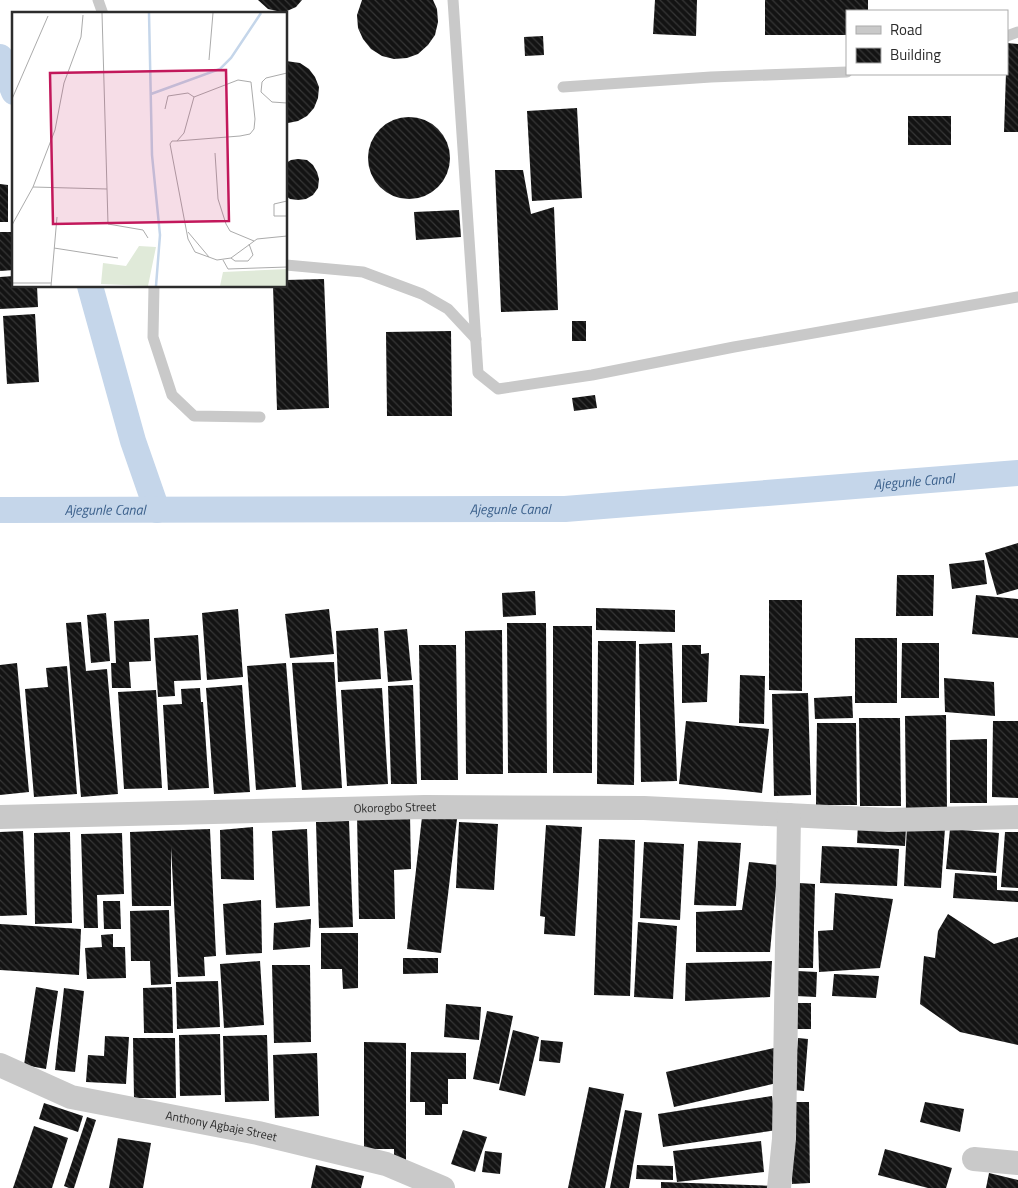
<svg xmlns="http://www.w3.org/2000/svg" width="1018" height="1188" font-family="'Titillium Web',sans-serif">
<style>
.lines{fill:none;stroke-linecap:round;stroke-linejoin:round}
.canal{stroke:#c5d6ea;stroke-width:26}
.building{fill:url(#building-back-hatch)}
.service{stroke:#c9c9c9;stroke-width:11}
.minor{stroke:#c9c9c9;stroke-width:24}
.labels{text-anchor:middle;stroke-width:5;stroke-linejoin:round;paint-order:stroke}
.street-label{font-size:12px;fill:#2c2c2c;stroke:#fff}
.water-label{font-size:14px;font-style:italic;fill:#3c618c;stroke:#fff}
.inset-river{fill:none;stroke:#c5d6ea;stroke-width:2.5}
.inset-road{fill:none;stroke:#ababab;stroke-width:1}
.view{fill:#c2185b;fill-opacity:0.15;stroke:#c2185b;stroke-width:2.5}
.inset-edge{fill:none;stroke:#2c2c2c;stroke-width:2.5}
</style>
<defs>
<pattern id="building-back-hatch" width="6" height="6" patternUnits="userSpaceOnUse" patternTransform="scale(1.25)"><rect width="6" height="6" fill="#131313"/><path d="M-1 5l2 2M0 0l6 6M5-1l2 2" fill="none" stroke="#363636"/></pattern>
</defs>
<rect width="100%" height="100%" fill="#fff"/>
<g class="lines">
<g class="canal">
<polyline points="0,57 14,92"/>
<polyline points="90,286 133,441 157,510"/>
<path id="s1" d="M0,510l565,-1 453,-36"/>
</g>
</g>
<g class="building">
<polygon points="258,0 302,0 296,7 287,11 277,11 268,9"/>
<polygon points="362,0 433,0 437,9 438,22 435,35 428,45 418,54 407,58 394,59 382,56 371,49 363,39 358,28 357,15"/>
<polygon points="655,0 697,0 696,36 653,34"/>
<polygon points="765,0 868,0 868,11 847,11 847,35 765,35"/>
<polygon points="543,36 544,55 525,56 524,37"/>
<polygon points="1007,43 1018,44 1018,132 1004,132"/>
<polygon points="286,61 300,63 309,69 315,77 319,87 318,98 314,108 307,116 298,121 288,123 286,122"/>
<polygon points="577,108 582,198 532,201 527,111"/>
<rect x="908" y="116" width="43" height="29"/>
<circle cx="409" cy="158" r="41"/>
<polygon points="298,159 307,160 313,165 317,172 319,179 318,188 313,195 306,199 298,200 290,199 286,196 286,163 291,160"/>
<polygon points="495,170 523,170 531,214 554,207 558,310 501,312"/>
<polygon points="0,184 8,185 8,222 0,222"/>
<polygon points="459,210 461,237 416,240 414,212"/>
<polygon points="0,232 14,232 14,270 0,271"/>
<polygon points="14,276 14,286 37,286 38,307 0,309 0,277"/>
<polygon points="324,279 329,408 277,410 273,286 286,286 286,280"/>
<polygon points="35,314 39,382 7,384 3,316"/>
<rect x="572" y="321" width="14" height="20"/>
<polygon points="451,331 452,416 387,416 386,332"/>
<polygon points="595,395 597,408 574,411 572,398"/>
<polygon points="1018,543 1018,589 997,595 985,553"/>
<polygon points="984,560 987,584 952,589 949,564"/>
<polygon points="897,575 934,575 933,616 896,616"/>
<polygon points="535,591 536,615 503,617 502,593"/>
<polygon points="976,595 1018,599 1018,638 972,634"/>
<polygon points="769,600 802,600 802,691 769,690"/>
<polygon points="596,608 675,610 675,632 596,630"/>
<polygon points="238,609 243,677 207,680 202,613"/>
<polygon points="329,609 334,654 290,658 285,614"/>
<polygon points="106,613 110,661 91,663 87,615"/>
<polygon points="149,619 151,661 129,662 131,688 112,688 111,663 116,663 114,621"/>
<polygon points="81,622 86,671 107,669 118,794 81,797 66,623"/>
<polygon points="507,623 546,623 547,773 508,773"/>
<rect x="553" y="626" width="39" height="147"/>
<polygon points="378,628 381,679 338,682 336,631"/>
<polygon points="407,629 412,680 388,682 384,631"/>
<polygon points="502,630 503,774 466,774 465,631"/>
<polygon points="198,635 201,680 174,681 175,696 158,697 154,638"/>
<rect x="855" y="638" width="42" height="65"/>
<polygon points="598,641 636,641 634,785 597,784"/>
<polygon points="672,643 677,781 641,782 639,644"/>
<polygon points="902,643 939,643 939,698 901,698"/>
<polygon points="419,645 456,645 458,780 421,780"/>
<polygon points="682,645 701,645 701,654 709,653 707,702 682,703"/>
<polygon points="334,662 342,788 302,790 292,663"/>
<polygon points="17,663 29,792 0,795 0,665"/>
<polygon points="286,663 296,787 256,790 247,666"/>
<polygon points="67,666 77,794 34,797 25,689 48,687 46,668"/>
<polygon points="740,675 765,676 764,724 739,723"/>
<polygon points="944,678 994,682 995,716 945,712"/>
<polygon points="242,685 250,792 214,794 206,688"/>
<polygon points="413,685 417,784 391,784 388,686"/>
<polygon points="200,688 201,702 203,702 209,788 168,790 163,705 182,704 181,689"/>
<polygon points="382,688 388,784 347,786 341,690"/>
<polygon points="156,690 162,788 124,789 118,692"/>
<polygon points="808,693 811,795 774,796 772,694"/>
<polygon points="852,696 853,718 815,719 814,698"/>
<polygon points="946,715 947,809 906,810 905,716"/>
<polygon points="859,718 900,718 901,806 860,806"/>
<polygon points="686,721 769,729 762,793 679,784"/>
<polygon points="993,721 1018,721 1018,798 992,797"/>
<polygon points="817,723 856,723 857,805 816,805"/>
<polygon points="987,739 987,803 950,803 950,740"/>
<polygon points="410,814 411,869 394,870 395,919 359,919 357,815"/>
<polygon points="422,817 457,819 441,953 407,949"/>
<polygon points="349,821 353,927 319,928 316,822"/>
<polygon points="459,822 498,824 494,890 456,888"/>
<polygon points="858,824 906,827 905,846 857,843"/>
<polygon points="546,825 582,827 575,936 544,934 545,917 540,916"/>
<polygon points="907,826 945,828 941,888 904,886"/>
<polygon points="253,827 254,880 221,879 220,830"/>
<polygon points="210,829 216,956 204,957 205,976 178,977 171,847 171,906 132,906 130,832"/>
<polygon points="307,829 310,906 276,908 272,831"/>
<polygon points="950,829 999,833 996,873 946,869"/>
<polygon points="23,831 27,915 0,916 0,832"/>
<polygon points="70,832 72,923 35,924 34,833"/>
<polygon points="1005,832 1018,832 1018,888 1001,887"/>
<polygon points="122,833 124,894 97,895 98,928 84,928 81,834"/>
<polygon points="599,839 635,840 630,996 594,995"/>
<polygon points="698,841 741,843 736,906 694,905"/>
<polygon points="644,842 684,844 680,920 640,918"/>
<polygon points="822,846 899,849 897,886 820,883"/>
<polygon points="749,862 778,865 770,952 696,952 696,912 742,910"/>
<polygon points="955,873 997,876 997,890 1018,891 1018,902 953,898"/>
<polygon points="799,883 815,884 813,968 796,968"/>
<polygon points="835,893 893,899 880,968 819,972 818,931 833,930"/>
<polygon points="261,900 262,953 226,955 223,904"/>
<polygon points="103,901 120,901 121,929 104,929"/>
<polygon points="169,910 171,984 151,985 150,961 131,961 130,911"/>
<polygon points="948,914 994,944 1018,937 1018,1045 960,1032 920,1004 924,956 935,958 938,931"/>
<polygon points="311,919 310,947 273,950 274,923"/>
<polygon points="638,922 677,926 673,999 634,997"/>
<polygon points="0,924 81,929 79,975 0,970"/>
<polygon points="321,933 358,933 358,988 343,989 342,969 321,969"/>
<polygon points="113,934 113,947 125,947 126,978 87,979 85,948 102,947 101,935"/>
<polygon points="403,958 438,958 438,973 403,974"/>
<polygon points="260,961 264,1025 224,1028 220,964"/>
<polygon points="772,961 770,997 685,1001 686,963"/>
<polygon points="272,965 310,965 311,1042 274,1043"/>
<polygon points="797,971 817,972 816,997 796,996"/>
<polygon points="834,974 879,976 876,998 832,996"/>
<polygon points="218,981 220,1027 177,1029 176,982"/>
<polygon points="36,987 58,991 46,1069 24,1065"/>
<polygon points="172,987 173,1033 144,1033 143,988"/>
<polygon points="64,988 84,991 75,1072 55,1070"/>
<rect x="796" y="1003" width="15" height="26"/>
<polygon points="446,1004 481,1007 479,1040 444,1037"/>
<polygon points="487,1011 513,1016 499,1084 473,1079"/>
<polygon points="513,1030 539,1037 525,1096 499,1090"/>
<polygon points="220,1034 221,1095 180,1096 179,1035"/>
<polygon points="267,1035 269,1101 225,1102 223,1036"/>
<polygon points="105,1036 129,1037 126,1084 86,1082 88,1055 104,1056"/>
<polygon points="133,1038 175,1038 176,1098 134,1098"/>
<polygon points="798,1038 808,1039 804,1091 794,1090"/>
<polygon points="541,1040 563,1042 560,1063 539,1061"/>
<polygon points="364,1042 406,1043 406,1161 394,1161 394,1149 364,1149"/>
<polygon points="774,1048 781,1082 674,1107 666,1072"/>
<polygon points="411,1052 466,1053 466,1079 448,1079 448,1104 442,1104 442,1115 425,1115 425,1102 410,1102"/>
<polygon points="317,1053 319,1116 275,1118 273,1055"/>
<polygon points="589,1087 624,1094 605,1188 568,1188"/>
<polygon points="772,1096 777,1130 663,1147 658,1114"/>
<polygon points="791,1102 809,1102 810,1183 792,1184"/>
<polygon points="925,1102 964,1109 960,1132 920,1122"/>
<polygon points="44,1103 83,1116 78,1132 39,1119"/>
<polygon points="625,1110 642,1113 629,1188 610,1188"/>
<polygon points="87,1117 96,1120 74,1188 69,1188 64,1186"/>
<polygon points="34,1126 68,1138 52,1188 13,1188"/>
<polygon points="463,1130 487,1137 475,1172 451,1164"/>
<polygon points="118,1138 151,1143 143,1188 109,1188"/>
<polygon points="761,1141 764,1172 677,1182 673,1151"/>
<polygon points="885,1149 952,1168 946,1188 928,1188 878,1175"/>
<polygon points="485,1151 502,1153 500,1174 482,1172"/>
<polygon points="316,1165 364,1176 361,1188 311,1188"/>
<polygon points="637,1165 673,1166 673,1180 636,1179"/>
<polygon points="989,1173 1018,1180 1018,1188 986,1188"/>
<polygon points="661,1182 777,1186 777,1188 661,1188"/>
</g>
<g class="lines">
<g class="service">
<polyline points="98,0 103,14"/>
<polyline points="453,0 478,373 498,389 592,375 734,347 1018,297"/>
<polyline points="1007,36 1018,32"/>
<polyline points="563,87 711,77 847,72"/>
<polyline points="286,265 363,272 422,294 448,309 476,339"/>
<polyline points="154,286 153,337 172,395 194,416 260,417"/>
</g>
<g class="minor">
<path id="s2" d="M0,817l425,-10 219,1 245,12 129,-3"/>
<path id="s3" d="M0,1065l71,32 187,36 128,31 57,24"/>
<polyline points="974,1159 1018,1163"/>
<polyline points="779,1188 784,1139 789,815"/>
</g>
</g>
<g class="labels">
<g class="street-label">
<text dy="4" stroke="none"><textPath href="#s2" startOffset="395">Okorogbo Street</textPath></text>
<text dy="4" stroke="none"><textPath href="#s3" startOffset="231">Anthony Agbaje Street</textPath></text>
</g>
<g class="water-label">
<text dy="5" stroke="none"><textPath href="#s1" startOffset="915">Ajegunle Canal</textPath></text>
<text dy="5" stroke="none"><textPath href="#s1" startOffset="510">Ajegunle Canal</textPath></text>
<text dy="5" stroke="none"><textPath href="#s1" startOffset="105">Ajegunle Canal</textPath></text>
</g>
</g>
<g transform="translate(12 12)">
<rect width="275" height="275" fill="#fff"/>
<path d="M127,234l17,1 -8,39 -47,-2 2,-21 23,3zM275,257v17h-67l3,-14z" fill="#e0ead9"/>
<path class="inset-river" d="M137,1l3,142 8,80 -4,51M139,82l69,-25 11,-11 30,-45"/>
<path class="inset-road" d="M90,1l6,211 35,6 5,8M197,48l4,-47M275,61l-21,5 -4,4 -1,10 11,10 15,1M0,87l36,-83M153,97l3,-13 20,-3 6,4M165,129l7,-8 10,-36 44,-17 13,2 4,37 -1,10 -4,5 -10,2 -63,5h-5l-2,3 18,95 7,13 22,8 14,-2 26,-19 30,-3M203,141l3,46 8,25 4,7 24,10M21,175l74,2M275,189l-13,3v12h13M0,213l21,-38 22,-57 9,-47 17,-46 2,-22M176,220l21,25M42,236l64,10M219,246l4,3h13l5,-6 -4,-11M211,248l5,9 59,-2M0,271h39M39,274l6,-69"/>
<path class="view" d="M214,58l3,151 -176,3 -3,-151z"/>
<rect width="275" height="275" class="inset-edge"/>
</g>
<rect x="846" y="10" width="162" height="65" fill="#ffffff" stroke="#ababab"/>
<rect x="856" y="26" width="25" height="8" fill="#c9c9c9" stroke="#ababab"/>
<text x="890" y="35" font-size="15" fill="#2c2c2c">Road</text>
<rect x="856" y="48" width="25" height="15" fill="url(#building-back-hatch)" stroke="#ababab"/>
<text x="890" y="60" font-size="15" fill="#2c2c2c">Building</text>
</svg>
